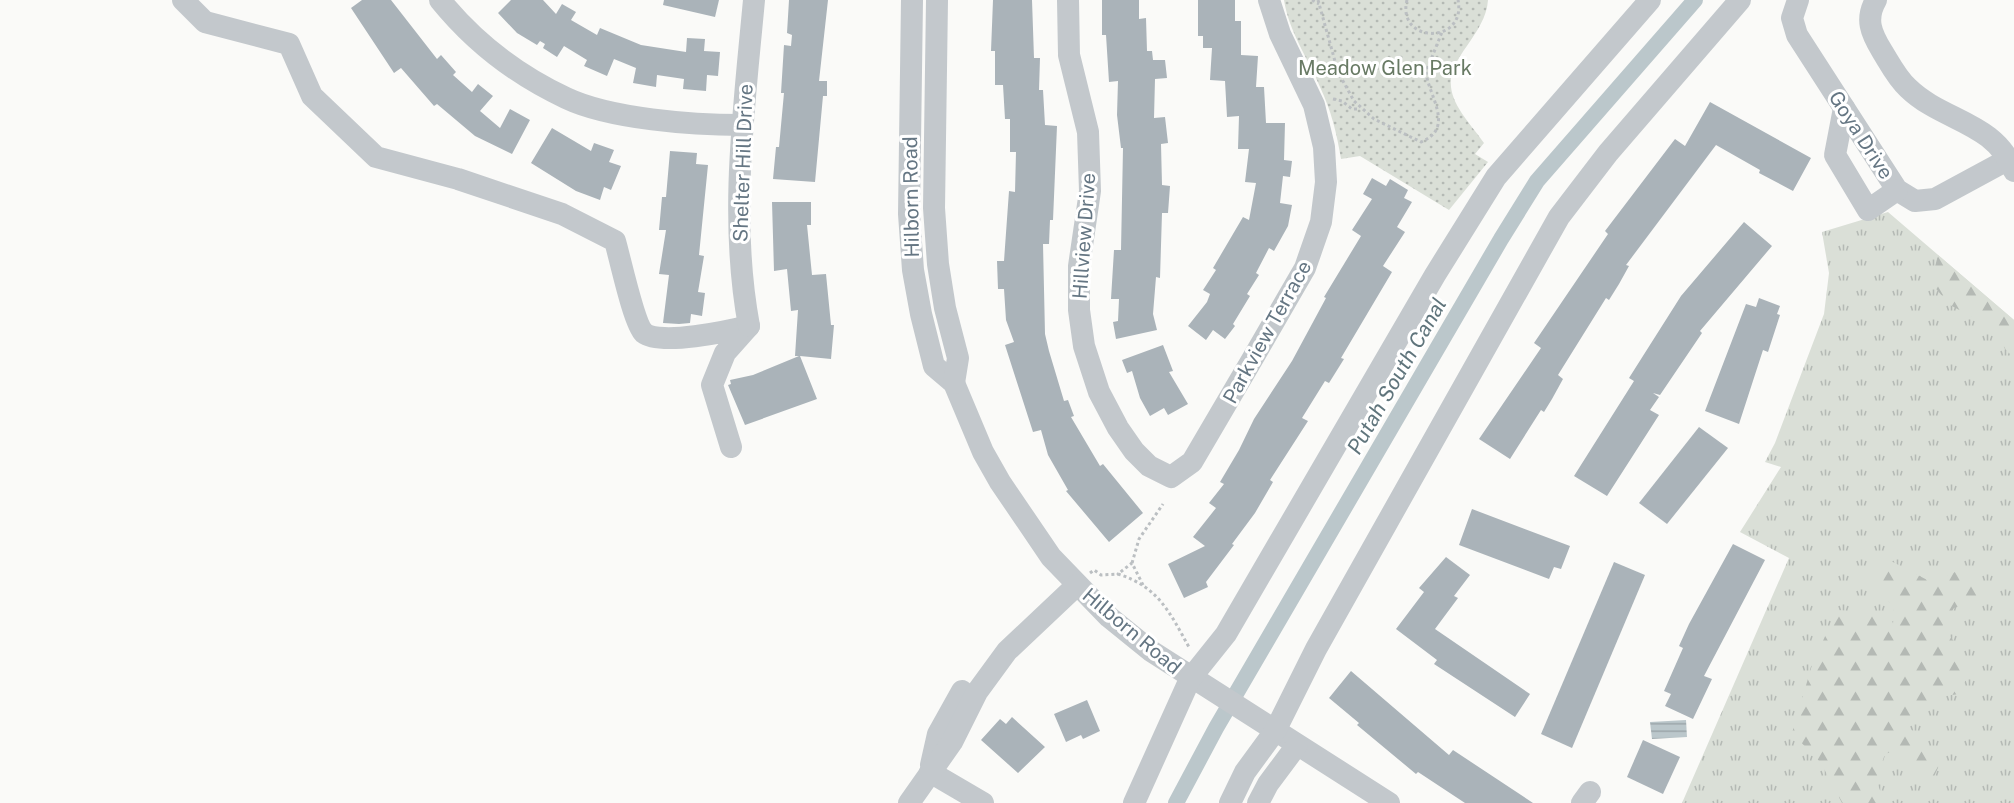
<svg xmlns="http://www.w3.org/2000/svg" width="2014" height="803" font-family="'Public Sans',sans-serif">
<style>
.grass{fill:url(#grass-tufts)}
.forest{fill:url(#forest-firs)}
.park{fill:url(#park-dots)}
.water{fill:url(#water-rules)}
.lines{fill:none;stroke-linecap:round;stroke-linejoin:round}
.canal{stroke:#bbc7cb;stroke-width:16}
.building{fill:#aab3b9}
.path{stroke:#bbbfc2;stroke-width:3;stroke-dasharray:3 3;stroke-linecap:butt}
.minor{stroke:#c3c8cc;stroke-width:22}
.labels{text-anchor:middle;stroke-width:6;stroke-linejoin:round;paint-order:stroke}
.park-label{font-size:20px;fill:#687a64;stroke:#fff}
.street-label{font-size:20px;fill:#657683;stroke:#fff}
.water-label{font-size:21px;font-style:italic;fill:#60757c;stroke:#fff}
</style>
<defs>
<pattern id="grass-tufts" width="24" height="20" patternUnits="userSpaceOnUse" patternTransform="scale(1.5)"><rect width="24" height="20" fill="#dadfd7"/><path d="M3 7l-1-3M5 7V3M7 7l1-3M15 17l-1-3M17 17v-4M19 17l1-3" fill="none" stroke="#b4b9b4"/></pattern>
<pattern id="forest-firs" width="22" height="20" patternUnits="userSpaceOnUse" patternTransform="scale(1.5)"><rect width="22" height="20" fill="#dadfd7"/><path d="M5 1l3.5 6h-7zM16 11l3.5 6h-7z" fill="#b4b9b4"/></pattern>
<pattern id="park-dots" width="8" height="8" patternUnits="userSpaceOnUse" patternTransform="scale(1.5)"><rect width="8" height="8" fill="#dadfd7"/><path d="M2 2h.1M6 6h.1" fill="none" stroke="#b4b9b4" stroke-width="1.8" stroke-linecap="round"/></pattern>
<pattern id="water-rules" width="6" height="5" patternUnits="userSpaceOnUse" patternTransform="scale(1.5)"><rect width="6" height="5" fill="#bbc7cb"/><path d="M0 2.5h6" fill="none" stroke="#9ca6aa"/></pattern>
</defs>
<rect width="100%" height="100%" fill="#fafaf8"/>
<polygon class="grass" points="1888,212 2014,320 2014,803 1682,803 1789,558 1740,532 1781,467 1765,462 1775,443 1824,314 1829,273 1822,232"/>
<g class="forest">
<polygon points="1938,255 2014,320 2014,358 2005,349 1995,329 1950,305 1931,283"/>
<polygon points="1891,561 1931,582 1967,567 1984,586 1982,598 1954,608 1942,627 1962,651 1968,675 1959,694 1930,698 1926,721 1897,716 1942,759 1931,783 1912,774 1899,749 1885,754 1876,780 1885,803 1842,803 1821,763 1792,733 1812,665 1837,610 1875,614 1893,624 1894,608 1867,575"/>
</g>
<path class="park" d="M1284,0h204c-2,34 -41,58 -37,87 2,20 22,40 33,56l-9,11 13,8 -39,48 -89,-54 -19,3c-4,-25 -10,-49 -21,-72 -12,-29 -31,-55 -36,-87z"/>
<polygon class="water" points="1686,720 1687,737 1652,739 1650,722"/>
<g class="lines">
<polyline class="canal" points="1176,803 1216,728 1501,239 1537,181 1695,0"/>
</g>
<g class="building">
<polygon points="362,0 391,0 437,59 441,55 456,72 453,75 472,92 478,84 493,96 480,111 500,128 510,109 530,120 512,154 475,136 437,104 434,106 401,68 394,73 351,8"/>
<polygon points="511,0 543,0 556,14 562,4 576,12 571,20 597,35 600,28 641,45 686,52 687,38 705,39 704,51 720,52 718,76 707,75 706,91 683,89 684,79 657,75 656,87 633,83 636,68 614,59 607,76 584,66 587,60 564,46 557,57 543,48 545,44 540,41 537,45 517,33 498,13"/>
<polygon points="664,0 719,0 715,17 663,5"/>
<polygon points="789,0 828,0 819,81 827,81 827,96 823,96 815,182 773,179 776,147 779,147 784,93 781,93 784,45 791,46 792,35 787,33"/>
<polygon points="993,0 1032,0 1034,58 1040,58 1039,90 1043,90 1045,125 1057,126 1053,220 1050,220 1049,244 1043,244 1045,334 1049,351 1064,401 1068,400 1074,416 1071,417 1100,466 1103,464 1143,513 1109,542 1066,491 1068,490 1048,455 1041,430 1033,432 1005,345 1014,342 1006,320 1004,289 998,289 997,261 1004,261 1009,191 1015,192 1016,152 1010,152 1010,119 1005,119 1003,85 995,85 995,51 991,51"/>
<polygon points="1102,0 1139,0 1139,19 1146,18 1147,51 1152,51 1153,60 1165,60 1167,78 1155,79 1154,118 1165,117 1168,143 1161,144 1162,185 1170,186 1168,213 1162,213 1160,278 1156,277 1153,314 1157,330 1116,339 1113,322 1118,321 1119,299 1111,299 1114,250 1121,250 1123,148 1121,148 1117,115 1118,81 1109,82 1106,35 1102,35"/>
<polygon points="1198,0 1235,0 1235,21 1241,21 1241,55 1258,56 1256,87 1264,87 1266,123 1285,123 1284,160 1292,161 1290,177 1283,176 1280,203 1292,205 1288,226 1274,251 1269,248 1256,273 1259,275 1247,294 1250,296 1233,324 1235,326 1225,339 1213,330 1206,340 1188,326 1207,302 1210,294 1203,290 1216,270 1213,268 1243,217 1249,220 1256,183 1245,182 1249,149 1238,149 1239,116 1227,117 1225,81 1210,80 1212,48 1203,48 1203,36 1198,36"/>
<polygon points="1710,102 1811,158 1793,191 1759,173 1760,170 1716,145 1626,265 1629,266 1619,284 1609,300 1606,298 1558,375 1563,379 1552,399 1544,412 1541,410 1510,459 1479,439 1541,348 1534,343 1608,234 1605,231 1675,139 1685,146"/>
<polygon points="552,128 591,151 594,143 614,150 609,162 621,166 611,190 604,187 600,200 576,191 531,163"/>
<polygon points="670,151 697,153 696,164 708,165 699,255 704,256 698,292 705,293 702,316 691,314 690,323 679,324 663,323 669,275 659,274 666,230 659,230 662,197 666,197"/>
<polygon points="1372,178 1386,186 1390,179 1408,190 1404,198 1412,202 1397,227 1405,232 1383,266 1392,272 1341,358 1344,359 1329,383 1325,381 1302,418 1308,421 1270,480 1273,482 1255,513 1232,544 1234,545 1206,582 1208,587 1184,598 1168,564 1205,546 1193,537 1216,508 1209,503 1224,484 1220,482 1239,450 1254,419 1292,361 1326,298 1324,297 1361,236 1352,230 1372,199 1363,194"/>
<polygon points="772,202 811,202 811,225 807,225 812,275 826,274 831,325 834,325 831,359 800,356 817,399 745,425 728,385 731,384 730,380 753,375 799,356 795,356 798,310 791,311 787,269 774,271"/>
<polygon points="1744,222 1772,246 1700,331 1702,333 1660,395 1653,393 1659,397 1650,410 1659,415 1607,496 1574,476 1634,381 1629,378 1681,296"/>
<polygon points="1759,298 1780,306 1777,314 1780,315 1768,352 1763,350 1739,424 1705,411 1746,304 1756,307"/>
<polygon points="1163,345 1173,371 1169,372 1188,404 1168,415 1164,408 1150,416 1140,398 1132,371 1127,373 1122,360"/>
<polygon points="1699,427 1728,448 1667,524 1639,503"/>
<polygon points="1472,509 1570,546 1561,569 1554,567 1549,579 1459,545"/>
<polygon points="1733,544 1765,560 1704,676 1712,679 1693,719 1665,706 1671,694 1664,691 1683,648 1679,646 1689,624"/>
<polygon points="1446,557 1470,575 1454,596 1458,598 1435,629 1530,694 1515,717 1434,664 1437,660 1396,629 1424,592 1419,588"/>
<polygon points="1614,562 1645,575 1572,748 1541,734"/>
<polygon points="1351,671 1449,755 1453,750 1533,803 1465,803 1418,772 1416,774 1357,725 1359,723 1329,698"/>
<polygon points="1087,700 1100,731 1083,739 1081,735 1066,742 1054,714"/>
<polygon points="1012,717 1045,747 1018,773 981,740 1000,719 1006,724"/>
<polygon points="1643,740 1680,757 1663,794 1627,777"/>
</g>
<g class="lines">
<g class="path">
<polyline points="1312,0 1319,4"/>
<path d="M1318,0l20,72 16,29 20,18 47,23c35,-14 7,-47 5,-70l16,-40"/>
<path d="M1407,0c-11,44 60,45 51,0"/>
<polyline points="1314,61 1338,72"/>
<polyline points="1333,99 1342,101 1352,109 1360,109"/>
<polyline points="1132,563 1139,539 1163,504"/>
<polyline points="1090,573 1094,570 1101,575 1118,574"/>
<path d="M1143,585l-11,-22 -14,11c41,13 52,39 72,75"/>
</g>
<g class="minor">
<path d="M183,0l22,22 84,22 23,52 64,61 82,22 104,35 53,27c5,17 19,83 29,92 16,13 85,-2 105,-7l-24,27 -13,32 19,62"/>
<path d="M440,0c34,42 77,75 126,98 44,21 127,27 176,27"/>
<polyline points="912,0 909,214 913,270 921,314 934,366 954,383 983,452 1000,482 1051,557 1109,617 1151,651 1389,803"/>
<polyline points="937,0 934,208 938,264 945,308 958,358 954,383"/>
<polyline points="1068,0 1069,55 1088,132 1090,191 1079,266 1079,310 1084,346 1099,392 1118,428 1134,451 1149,466 1171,477 1192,462 1253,358 1305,268 1321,222 1326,182 1324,147 1314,105 1280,34 1269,0"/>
<polyline points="1798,0 1792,18 1797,35 1897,190 1915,201 1935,199 2009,159"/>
<path d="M1876,0c-11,19 -5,33 6,51 8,13 15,27 26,37 35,34 86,33 106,83"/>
<polyline points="1844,108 1835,155 1868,210 1897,190"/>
<path d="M749,326c-20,-108 -5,-217 5,-326"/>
<polyline points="931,765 938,734 962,691"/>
<polyline points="930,772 983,803"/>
<polyline points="909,803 952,742 977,692 1007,651 1077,585"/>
<polyline points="1134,803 1190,679 1226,634 1435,275 1496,177 1650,0"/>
<polyline points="1230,803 1245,772 1275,731 1316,649 1559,217 1608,153 1740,0"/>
<polyline points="1258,803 1268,784 1297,745"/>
<polyline points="1582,803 1590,792"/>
</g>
</g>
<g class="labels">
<g class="park-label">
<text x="1385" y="75">Meadow Glen Park</text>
</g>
<g class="street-label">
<text transform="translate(1861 135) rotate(57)" y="7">Goya Drive</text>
<text transform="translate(743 163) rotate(-88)" y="7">Shelter Hill Drive</text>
<text transform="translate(911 197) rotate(-91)" y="7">Hilborn Road</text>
<text transform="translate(1084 236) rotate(-86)" y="7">Hillview Drive</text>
<text transform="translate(1267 332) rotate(-61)" y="7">Parkview Terrace</text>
<text transform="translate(1132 631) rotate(40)" y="7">Hilborn Road</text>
</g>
<g class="water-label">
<text transform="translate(1397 376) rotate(-60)" y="7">Putah South Canal</text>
</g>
</g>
</svg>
